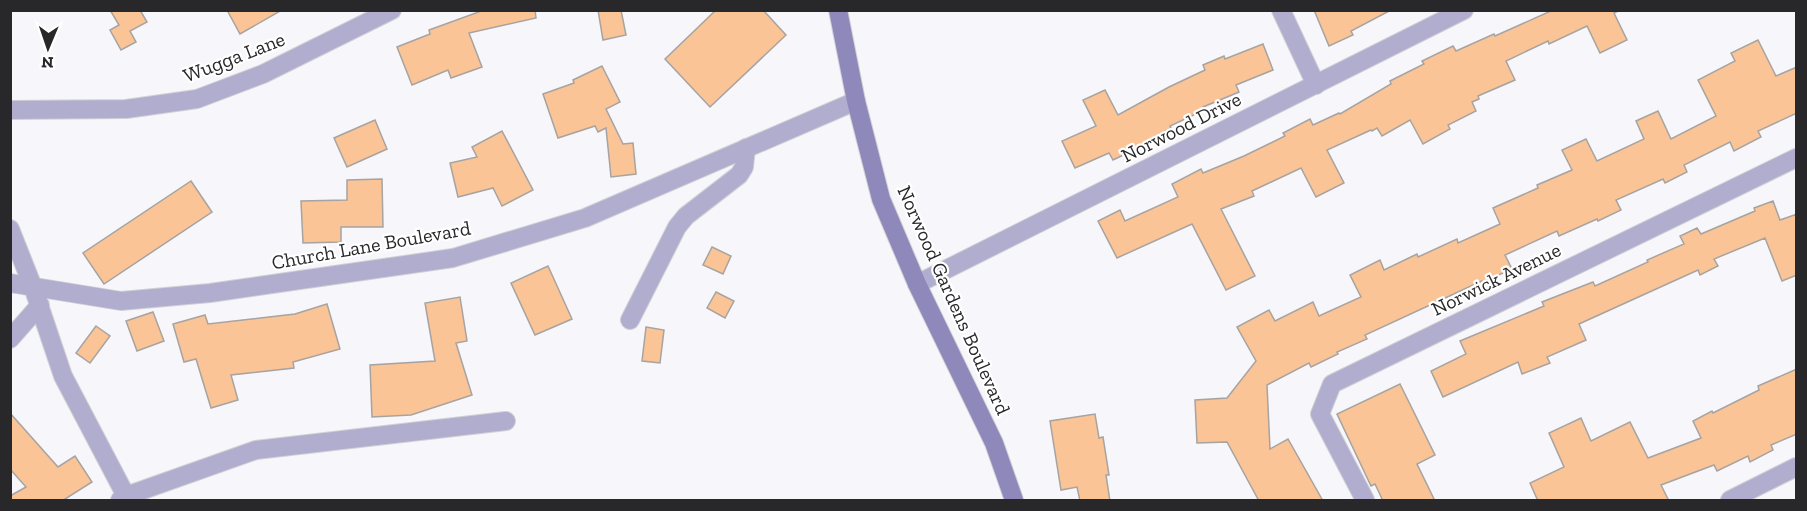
<svg xmlns="http://www.w3.org/2000/svg" width="1807" height="511" font-family="'Zilla Slab',serif">
<style>
.building{fill:#fac496;stroke:#a7a3a0;stroke-width:1.5}
.lines{fill:none;stroke-linecap:round;stroke-linejoin:round}
.street-casing{stroke:#d1d1d5;stroke-width:20}
.secondary-casing{stroke:#d1d1d5;stroke-width:20}
.street{stroke:#b1adcf;stroke-width:18}
.secondary{stroke:#8f88ba;stroke-width:18}
.labels{text-anchor:middle;stroke-width:4.5;stroke-linejoin:round;paint-order:stroke}
.street-label{font-size:20px;fill:#282729;stroke:#fff}
</style>
<rect width="100%" height="100%" fill="#f6f6fb"/>
<g class="building">
<polygon points="110,10 140,10 147,22 130,31 136,42 121,50 110,30 119,25"/>
<polygon points="227,10 282,10 240,34"/>
<polygon points="484,10 535,10 536,18 469,33 482,67 451,78 448,70 412,85 397,47 430,34 429,30"/>
<polygon points="598,10 621,10 626,35 603,40"/>
<polygon points="716,10 763,10 786,35 710,107 665,59"/>
<polygon points="1314,10 1391,10 1351,31 1353,35 1329,46"/>
<polygon points="1553,10 1620,10 1614,13 1627,40 1600,53 1587,26 1549,44 1548,41 1506,61 1515,80 1478,96 1479,99 1472,102 1476,111 1448,125 1450,129 1423,144 1410,120 1382,136 1377,128 1372,131 1371,130 1327,150 1344,183 1316,197 1301,168 1252,191 1254,196 1221,209 1255,276 1226,290 1192,224 1117,258 1098,221 1120,210 1125,221 1178,197 1172,184 1201,169 1203,173 1244,156 1285,136 1283,133 1310,119 1313,125 1339,113 1340,114 1391,84 1390,81 1424,64 1422,61 1453,46 1456,51 1494,34 1495,36"/>
<polygon points="1758,40 1776,76 1797,67 1797,113 1758,131 1761,137 1734,151 1730,142 1684,165 1687,172 1665,183 1663,179 1616,200 1621,210 1598,221 1597,219 1559,236 1557,231 1505,255 1512,269 1483,282 1482,281 1365,335 1367,339 1337,352 1338,354 1311,367 1309,363 1267,385 1270,449 1288,439 1323,501 1259,501 1227,442 1197,443 1195,400 1227,398 1256,361 1237,327 1269,310 1275,321 1313,302 1319,316 1361,297 1350,275 1380,260 1384,270 1417,254 1418,257 1457,239 1458,243 1500,224 1493,208 1538,188 1537,185 1572,170 1562,150 1586,139 1597,161 1644,139 1636,121 1658,111 1671,139 1716,116 1698,80 1735,61 1731,53"/>
<polygon points="1263,44 1273,70 1236,85 1239,92 1203,107 1204,110 1170,126 1171,128 1134,148 1134,150 1113,160 1109,153 1075,168 1062,141 1096,126 1083,100 1105,90 1118,115 1169,87 1205,70 1203,65 1224,56 1225,59"/>
<polygon points="602,66 620,102 606,109 623,144 633,143 636,174 611,177 606,128 598,132 595,126 558,138 543,94 574,83 573,80"/>
<polygon points="375,120 387,149 347,167 334,138"/>
<polygon points="502,131 533,190 502,206 493,188 458,197 450,163 477,157 472,147"/>
<polygon points="382,179 383,227 341,227 341,242 303,243 301,201 347,200 347,180"/>
<polygon points="191,181 212,212 104,284 83,253"/>
<polygon points="1773,201 1780,220 1797,214 1797,275 1782,281 1765,238 1714,259 1718,266 1700,275 1698,270 1579,324 1586,340 1547,357 1550,363 1522,374 1518,362 1443,397 1431,371 1466,354 1460,341 1544,306 1542,302 1593,282 1595,286 1648,262 1647,260 1684,244 1680,236 1697,228 1701,234 1755,211 1754,208"/>
<polygon points="712,247 731,256 723,274 703,265"/>
<polygon points="548,266 572,319 535,335 511,283"/>
<polygon points="716,292 734,301 725,318 707,308"/>
<polygon points="460,297 467,341 456,343 472,395 411,415 372,417 370,365 435,361 425,303"/>
<polygon points="327,304 340,349 293,362 294,368 231,375 238,400 211,408 196,359 184,362 173,324 205,315 208,324 295,314"/>
<polygon points="153,312 164,341 137,351 126,321"/>
<polygon points="96,326 110,336 90,363 76,353"/>
<polygon points="646,327 664,330 660,363 642,361"/>
<polygon points="1797,369 1797,434 1771,445 1773,450 1750,462 1748,456 1717,471 1714,465 1661,485 1669,501 1538,501 1530,483 1564,467 1549,433 1581,418 1591,441 1630,422 1648,458 1701,438 1693,421 1712,411 1713,413 1759,390 1758,386"/>
<polygon points="1400,384 1435,455 1417,464 1435,501 1383,501 1375,484 1371,486 1337,414"/>
<polygon points="10,413 58,467 75,456 92,482 62,501 10,501 10,496 26,487 10,469"/>
<polygon points="1095,414 1099,438 1103,437 1109,475 1106,475 1110,501 1080,501 1077,487 1061,490 1050,421"/>
</g>
<g class="lines">
<defs>
<g id="street">
<polyline points="1281,10 1316,85"/>
<polyline points="10,110 126,109 197,99 263,74 392,10"/>
<polyline points="10,229 33,287 63,376 126,496"/>
<polyline points="10,283 121,301 210,293 453,258 585,218 856,101"/>
<polyline points="917,284 1464,10"/>
<polyline points="630,320 677,227 686,216 739,175 744,167 746,148"/>
<polyline points="10,339 40,305"/>
<polyline points="120,500 126,496 256,450 506,421"/>
<polyline points="1365,500 1320,414 1332,384 1796,158"/>
<polyline points="1730,500 1796,467"/>
</g>
<polyline id="secondary" points="838,10 856,101 881,199 917,284 994,443 1014,500"/>
</defs>
<use href="#street" class="street-casing"/>
<use href="#secondary" class="secondary-casing"/>
<use href="#street" class="street"/>
<use href="#secondary" class="secondary"/>
</g>
<g class="labels">
<g class="street-label">
<text transform="translate(234 57) rotate(-21)" y="7">Wugga Lane</text>
<text transform="translate(1181 127) rotate(-27)" y="7">Norwood Drive</text>
<text transform="translate(371 245) rotate(-10)" y="7">Church Lane Boulevard</text>
<text transform="translate(1496 279) rotate(-26)" y="7">Norwick Avenue</text>
<text transform="translate(954 300) rotate(66)" y="7">Norwood Gardens Boulevard</text>
</g>
</g>
<rect width="1807" height="511" fill="none" stroke="#282729" stroke-width="24"/>
<g transform="translate(48 48) rotate(182)" stroke="#ffffff" stroke-width="4.5" paint-order="stroke">
<path d="M0-4.5L10 22L0 15L-10 22Z" fill="#282729"/>
<text y="-9" font-size="16" font-weight="bold" text-anchor="middle" fill="#282729">N</text>
</g>
</svg>
